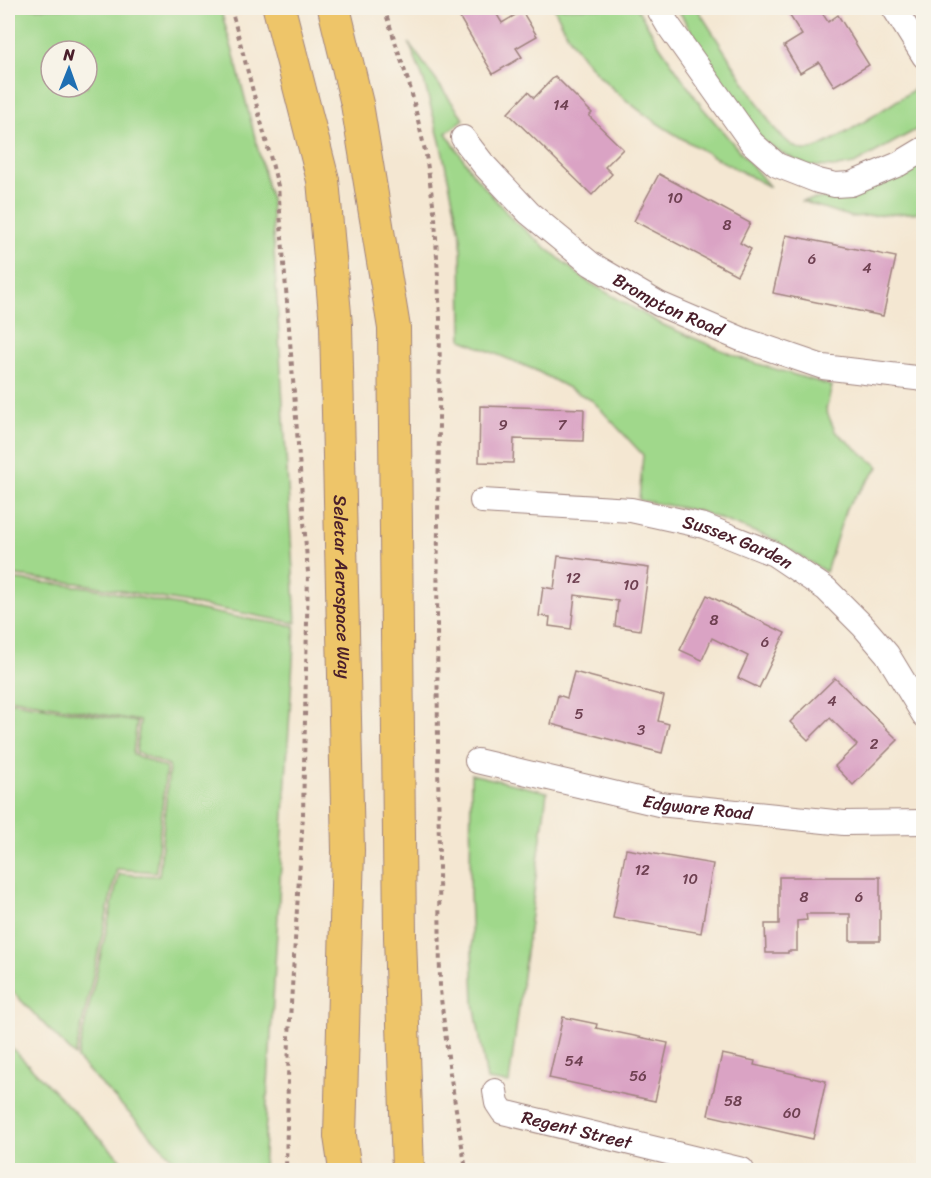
<svg xmlns="http://www.w3.org/2000/svg" width="931" height="1178" font-family="Sriracha,sans-serif">
<style>
.green{fill:#a0d88b;stroke:#757c5b;stroke-width:1.5;fill-rule:evenodd}
.building{fill:#daa3c4}
.lines{fill:none;stroke-linecap:round;stroke-linejoin:round}
.minor-casing{stroke:#9f837e;stroke-width:26}
.major-casing{stroke:#9f837e;stroke-width:34}
.path{stroke:#9f837e;stroke-width:4;stroke-dasharray:4.5 4.5;stroke-linecap:butt}
.minor{stroke:#fff;stroke-width:24}
.major{stroke:#eec569;stroke-width:32}
.labels{text-anchor:middle;stroke-width:6;stroke-linejoin:round;paint-order:stroke}
.number-label{font-size:15px;fill:#6e4051}
.street-label{font-size:18px;fill:#4a1f2b;stroke:#f7f3e8}
</style>
<rect width="100%" height="100%" fill="#f7f3e8"/>
<filter id="ink" filterUnits="userSpaceOnUse"><feTurbulence type="fractalNoise" baseFrequency=".0167" numOctaves="2"/><feDisplacementMap in="SourceGraphic" scale="12" xChannelSelector="R" yChannelSelector="G"/><feConvolveMatrix kernelMatrix="1 2 1 2 8 2 1 2 1" color-interpolation-filters="sRGB"/></filter>
<filter id="wash" filterUnits="userSpaceOnUse"><feTurbulence type="fractalNoise" baseFrequency=".008" numOctaves="4" result="noise"/><feDisplacementMap in="SourceGraphic" scale="24" xChannelSelector="R" yChannelSelector="G"/><feGaussianBlur stdDeviation="1.35" result="paint"/><feColorMatrix in="noise" values="0 0 0 0 0 0 0 0 0 0 0 0 0 0 0 0 0 1.4 0 .05"/><feComposite in="paint" operator="in"/></filter>
<g filter="url(#wash)">
<rect width="100%" height="100%" fill="#f4e7d2"/>
<g class="green">
<path d="M8,8h212l14,47 37,145 25,423 -212,-39 -76,-9zM51,51h36v36h-36z"/>
<path d="M554,8h83l23,38 42,61 68,80c-70,-38 -146,-73 -194,-139 -9,-12 -15,-27 -22,-40z"/>
<path d="M677,8h20l76,119c8,8 20,23 33,23 18,1 96,-53 116,-66l1,42 -69,38 -17,3 -29,-1 -26,-13 -20,-13 -23,-31z"/>
<polygon points="409,43 464,119 446,133 474,175 513,220 585,280 661,324 745,360 832,386 826,410 835,431 879,467 846,508 826,572 773,539 699,511 639,500 643,455 593,401 535,370 462,340 461,237 440,141 424,81"/>
<polygon points="923,160 923,212 851,217 801,201 853,194"/>
<polygon points="8,579 87,587 241,618 295,626 263,1170 184,1170 77,1059 119,874 159,876 169,766 136,752 140,721 8,698"/>
<polygon points="8,701 137,722 133,754 166,768 156,872 117,869 75,1056 8,987"/>
<polygon points="471,774 547,792 509,1083 487,1080 474,1003 470,893"/>
<polygon points="8,1044 131,1170 8,1170"/>
</g>
<g id="blocks">
<g class="building">
<polygon points="454,8 493,8 502,23 522,11 537,36 516,48 522,57 493,74"/>
<polygon points="785,8 819,8 828,22 838,15 869,65 834,86 819,62 800,73 784,46 802,35"/>
<polygon points="555,76 592,113 589,116 623,149 605,167 612,174 592,195 508,113 528,92 534,98"/>
<polygon points="659,174 750,223 740,243 751,249 737,275 634,221"/>
<polygon points="786,235 896,257 883,316 773,293"/>
<polygon points="480,406 584,409 583,441 514,439 513,463 479,462"/>
<polygon points="558,556 649,568 640,630 615,626 618,601 575,595 571,629 549,626 550,617 539,616 543,587 554,589"/>
<polygon points="707,595 785,633 759,688 738,678 748,656 712,638 702,660 680,650"/>
<polygon points="574,672 664,696 658,721 669,724 662,753 551,724 558,695 567,698"/>
<polygon points="835,678 898,740 853,785 835,766 857,745 830,718 808,740 790,722"/>
<polygon points="626,849 713,864 701,933 613,918"/>
<polygon points="779,877 880,877 880,941 850,941 850,914 806,914 807,920 797,921 797,951 788,951 788,953 766,953 765,924 779,924"/>
<polygon points="563,1017 597,1024 596,1028 668,1043 655,1101 549,1078"/>
<polygon points="722,1054 755,1061 754,1065 826,1081 813,1139 708,1115"/>
</g>
</g>
</g>
<g filter="url(#ink)">
<use href="#blocks" fill-opacity="0" stroke="#9f837e" stroke-width="1.5"/>
<g class="lines">
<defs>
<g id="minor">
<polyline points="658,8 668,25 752,143 777,165 818,181 835,185 851,184 899,164 924,149"/>
<polyline points="894,8 924,56"/>
<path id="s1" d="M463,138l21,27 45,48 62,51 68,40 82,35 82,28 101,12"/>
<path id="s2" d="M482,501l149,9 73,16 70,28 52,35 37,37 24,28 37,61"/>
<path id="s3" d="M477,761l182,43 185,19 80,-1"/>
<path id="s4" d="M495,1091l2,12 6,9 239,58"/>
</g>
<g id="major">
<path id="s5" d="M279,8l44,172 13,145 12,525 -8,286 5,34"/>
<polyline points="334,8 357,104 394,328 400,937 408,1170"/>
</g>
</defs>
<use href="#minor" class="minor-casing"/>
<use href="#major" class="major-casing"/>
<g class="path">
<polyline points="231,8 278,186 308,573 303,815 289,1035 286,1170"/>
<polyline points="384,8 411,90 426,155 435,217 440,319 437,623 440,990 450,1073 466,1170"/>
</g>
<use href="#minor" class="minor"/>
<use href="#major" class="major"/>
</g>
</g>
<g class="labels">
<g class="number-label">
<text x="561" y="110">14</text>
<text x="675" y="203">10</text>
<text x="727" y="230">8</text>
<text x="812" y="264">6</text>
<text x="867" y="273">4</text>
<text x="503" y="430">9</text>
<text x="562" y="430">7</text>
<text x="573" y="583">12</text>
<text x="631" y="590">10</text>
<text x="714" y="625">8</text>
<text x="765" y="647">6</text>
<text x="832" y="706">4</text>
<text x="579" y="719">5</text>
<text x="641" y="735">3</text>
<text x="874" y="749">2</text>
<text x="642" y="875">12</text>
<text x="690" y="884">10</text>
<text x="804" y="902">8</text>
<text x="859" y="902">6</text>
<text x="574" y="1066">54</text>
<text x="638" y="1081">56</text>
<text x="733" y="1106">58</text>
<text x="792" y="1118">60</text>
</g>
<g class="street-label">
<text dy="6" stroke="none"><textPath href="#s1" startOffset="268">Brompton Road</textPath></text>
<text dy="6" stroke="none"><textPath href="#s2" startOffset="261">Sussex Garden</textPath></text>
<text dy="6" stroke="none"><textPath href="#s5" startOffset="585">Seletar Aerospace Way</textPath></text>
<text dy="6" stroke="none"><textPath href="#s3" startOffset="226">Edgware Road</textPath></text>
<text dy="6" stroke="none"><textPath href="#s4" startOffset="99">Regent Street</textPath></text>
</g>
</g>
<rect width="931" height="1178" fill="none" stroke="#f7f3e8" stroke-width="30"/>
<g transform="translate(69 69) rotate(1)"><circle r="28" fill="#f7f3e8" stroke="#b29e9c" stroke-width="1.5"/>
<path d="M0-4.5L10 22L0 15L-10 22Z" fill="#1f6fb2"/>
<text y="-9" font-size="16" font-weight="bold" text-anchor="middle" fill="#4a1f2b">N</text>
</g>
</svg>
